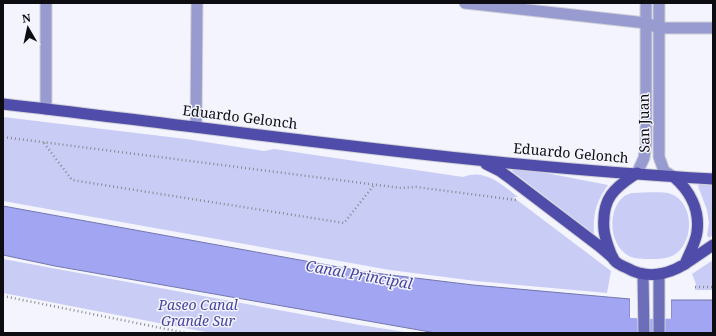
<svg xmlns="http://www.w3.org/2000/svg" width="716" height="336" font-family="'Noto Serif',serif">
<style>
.green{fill:#c9ccf5}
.water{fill:#a1a5f2;stroke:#7477ae}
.pier{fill:#f3f4fd}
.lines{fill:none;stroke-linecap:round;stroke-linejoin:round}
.canal{stroke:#a1a5f2;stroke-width:14}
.minor-casing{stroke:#cecfd7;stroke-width:13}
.tertiary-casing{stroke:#cecfd7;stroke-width:13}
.secondary-casing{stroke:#cecfd7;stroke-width:13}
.primary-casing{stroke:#cecfd7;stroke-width:13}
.path{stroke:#8a8b92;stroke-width:2.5;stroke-dasharray:1 3;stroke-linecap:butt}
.minor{stroke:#979bcf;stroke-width:11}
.tertiary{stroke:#979bcf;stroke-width:11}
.secondary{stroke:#6d6eba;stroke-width:11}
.primary{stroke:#504ca9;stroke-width:11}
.labels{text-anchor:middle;stroke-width:3;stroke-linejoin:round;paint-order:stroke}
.street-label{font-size:14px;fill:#0c0c11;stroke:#f3f4fd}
.park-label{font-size:14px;font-style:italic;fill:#49449d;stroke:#f3f4fd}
.water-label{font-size:15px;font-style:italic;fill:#47439c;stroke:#f3f4fd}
</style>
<rect width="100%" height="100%" fill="#f3f4fd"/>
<g class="green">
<path d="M3,117l183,22 78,12 10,-2 189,28c22,-9 39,8 55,20h-5l98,74 -4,22 -131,-12 -86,-11 -387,-69z"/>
<path d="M515,167l93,18c-12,17 -15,28 -14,49l-82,-63z"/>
<polygon points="700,183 713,185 713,235 709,238 707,235 709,223 707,210 698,186"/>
<path d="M632,193c10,0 30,-2 39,1 24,9 23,49 3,61 -7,4 -16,4 -24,4 -7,0 -15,0 -21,-3 -20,-11 -22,-44 -6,-59 2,-2 6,-3 9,-4z"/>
<polygon points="3,259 360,325 411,333 211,333 3,293"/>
<polygon points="713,260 713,290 695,290 696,284 692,274"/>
</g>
<g class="water">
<polygon points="3,206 366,272 473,285 630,299 630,333 436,333 55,266 3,255"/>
<rect x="671" y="300" width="42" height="33"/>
</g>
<g class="pier">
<polygon points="630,297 632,299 632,333 630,333"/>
<polygon points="671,298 671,333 669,333 669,300"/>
</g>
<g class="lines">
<polyline class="canal" points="612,324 652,326 713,325"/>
<defs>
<g id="minor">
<polyline points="465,3 646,23 659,28 713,28"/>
<polyline points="46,109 46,3"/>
<polyline points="196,127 197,3"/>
</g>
<g id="tertiary">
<polyline points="659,3 659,157 664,171 674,177"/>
<polyline points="637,173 644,158 646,144 646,3"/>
</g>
<g id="secondary">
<polyline points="643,274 644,333"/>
<polyline points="659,333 659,274"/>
</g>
<g id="primary">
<path d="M3,104c236,27 472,62 710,75"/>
<polyline points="486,164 500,171 511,179 599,246 613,258"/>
<path d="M637,173c-9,6 -19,12 -26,22 -7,10 -8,23 -7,35 1,8 6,23 10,30 3,4 8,6 13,8 19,11 40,7 58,-4 4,-10 11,-22 12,-32 3,-22 -7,-41 -23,-55"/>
<polyline points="685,264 713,245"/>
</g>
</defs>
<use href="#minor" class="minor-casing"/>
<use href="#tertiary" class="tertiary-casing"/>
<use href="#secondary" class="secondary-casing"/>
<use href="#primary" class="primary-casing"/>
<g class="path">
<polyline points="3,137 401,188 416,187 516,200"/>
<polyline points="44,143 72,180 344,223 374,185"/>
<polyline points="695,287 713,287"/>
<polyline points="3,296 186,333"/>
</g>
<use href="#minor" class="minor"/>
<use href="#tertiary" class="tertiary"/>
<use href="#secondary" class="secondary"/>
<use href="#primary" class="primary"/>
</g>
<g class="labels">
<g class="street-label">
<text transform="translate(240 117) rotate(7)" y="5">Eduardo Gelonch</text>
<text transform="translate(644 123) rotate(-91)" y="5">San Juan</text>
<text transform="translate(571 153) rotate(5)" y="5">Eduardo Gelonch</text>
</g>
<g class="park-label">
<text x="198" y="310">Paseo Canal<tspan x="198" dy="16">Grande Sur</tspan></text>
</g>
<g class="water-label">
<text transform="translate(359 275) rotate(10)" y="5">Canal Principal</text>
</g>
</g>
<rect width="716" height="336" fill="none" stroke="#0c0c11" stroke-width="8"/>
<g transform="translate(28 28) rotate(351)" stroke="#f3f4fd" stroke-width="3" paint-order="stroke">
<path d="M0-3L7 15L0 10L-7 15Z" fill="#0c0c11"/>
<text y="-6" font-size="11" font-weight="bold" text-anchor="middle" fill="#0c0c11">N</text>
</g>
</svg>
